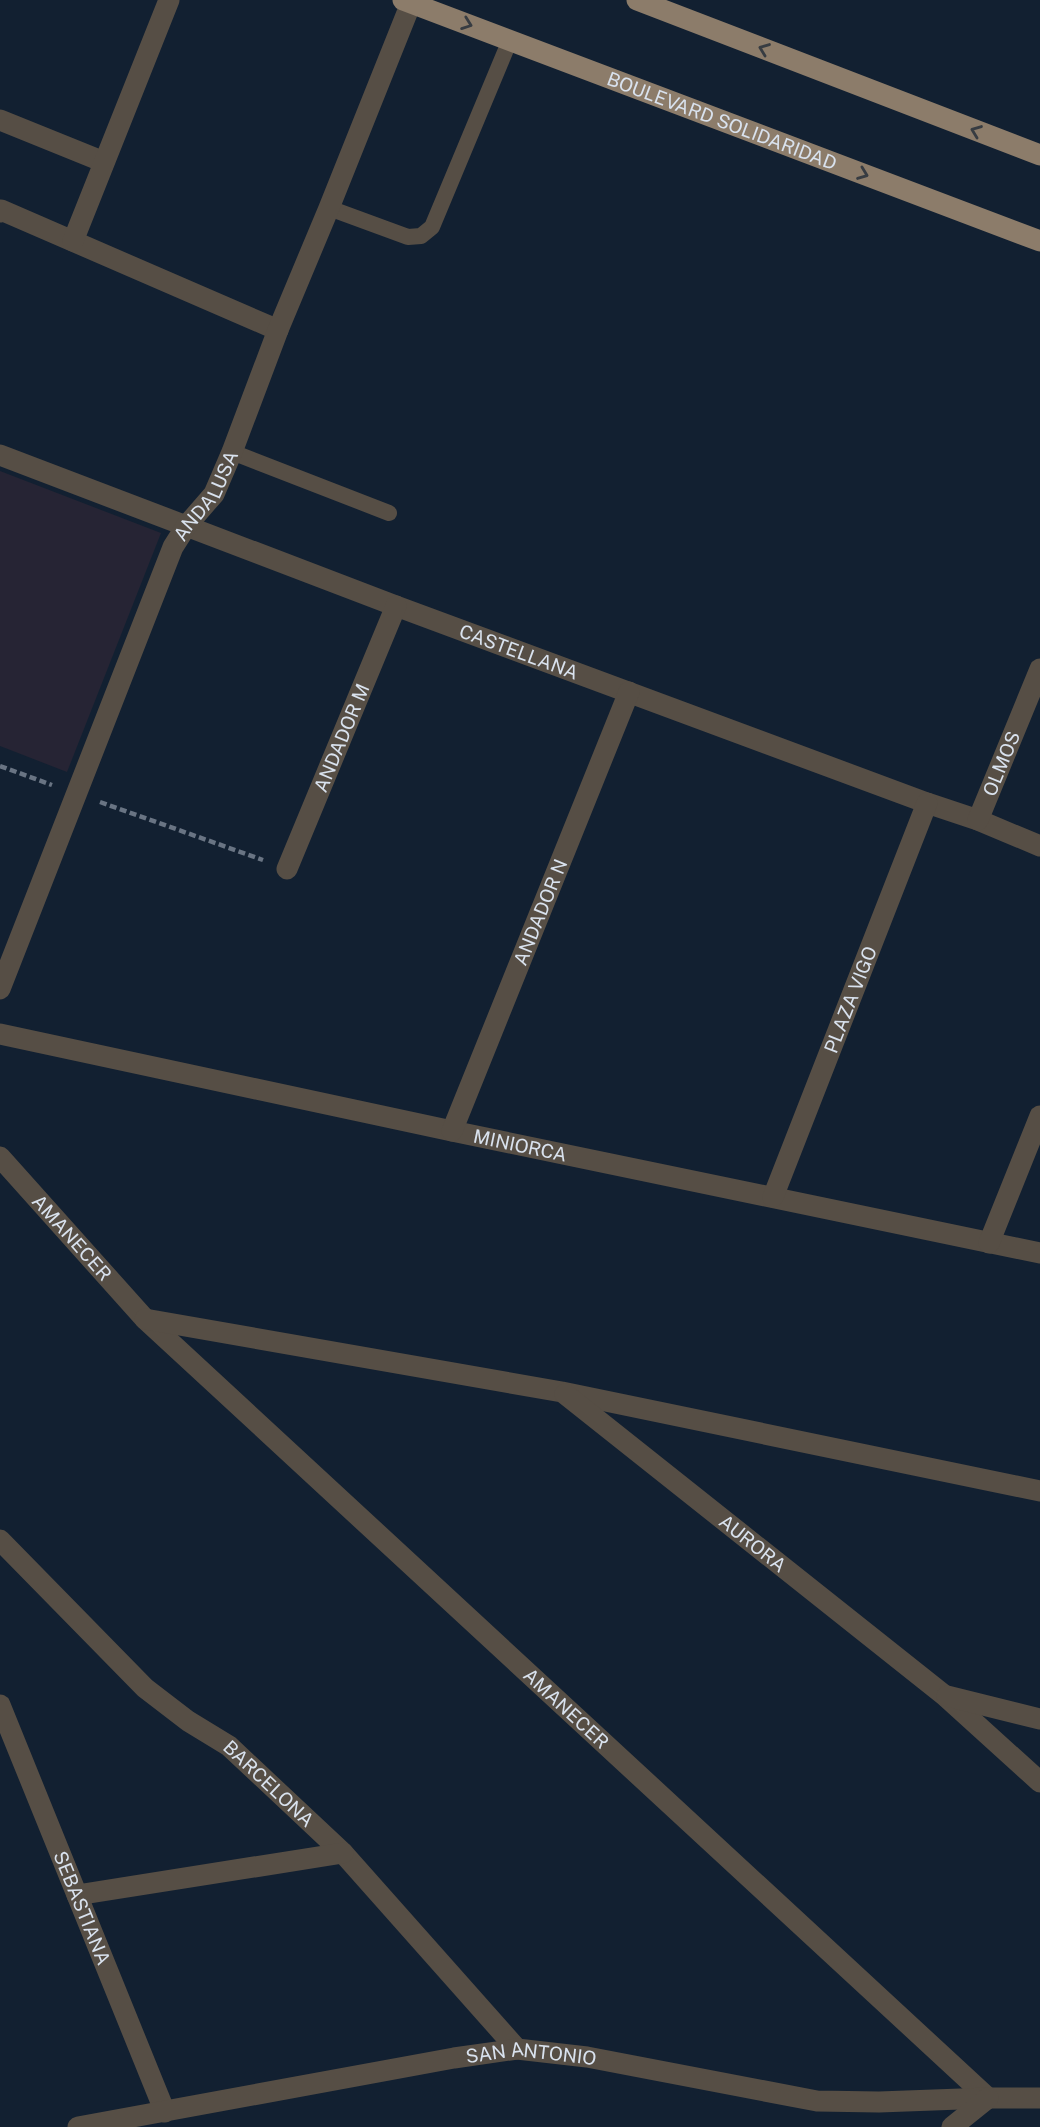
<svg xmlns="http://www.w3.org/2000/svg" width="1040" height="2127" font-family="'Public Sans',sans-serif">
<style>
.education{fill:#262434}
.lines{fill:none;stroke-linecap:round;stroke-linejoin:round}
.path{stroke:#697483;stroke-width:4.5;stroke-dasharray:7 3.5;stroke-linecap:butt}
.lane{stroke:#564e45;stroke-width:16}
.street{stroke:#564e45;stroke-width:21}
.primary{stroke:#8c7c6a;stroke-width:21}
.oneway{stroke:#373c42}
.labels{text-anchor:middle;stroke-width:7;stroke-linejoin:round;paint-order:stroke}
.street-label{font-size:19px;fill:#d9e2ee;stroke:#122031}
</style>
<rect width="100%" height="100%" fill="#122031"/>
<polygon class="education" points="0,471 161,533 67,772 0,746"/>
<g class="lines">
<g class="path">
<polyline points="0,766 52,785"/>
<polyline points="100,802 263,860"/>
</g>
<g class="lane">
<polyline points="329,208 408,237 421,236 432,227 510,40"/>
<polyline points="232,452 389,513"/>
</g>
<g class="street">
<polyline points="0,120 104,162"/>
<polyline points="0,212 1,210 278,330"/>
<polyline points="73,241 169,0"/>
<path id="s1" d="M0,455l396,151 531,197 51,17 62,26"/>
<path id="s2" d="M978,820l62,-151"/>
<path id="s3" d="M287,869l109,-263"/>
<path id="s4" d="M0,989l173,-442 14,-22 27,-31 18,-42 46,-122 51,-122 82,-205"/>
<path id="s5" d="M0,1034l452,97 588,122"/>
<path id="s6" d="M452,1131l177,-439"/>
<path id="s7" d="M0,1157l145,162 843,779"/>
<path id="s8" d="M773,1197l154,-394"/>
<polyline points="989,1243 1040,1116"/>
<polyline points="145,1319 562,1392 1040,1491"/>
<path id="s9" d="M565,1394l379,301 96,87"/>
<path id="s10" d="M0,1540l145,148 43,33 41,25 114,107 174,196"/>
<polyline points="947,1696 1040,1719"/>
<path id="s11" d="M0,1705l165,407"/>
<polyline points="77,1895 343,1853"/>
<path id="s12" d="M78,2127l376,-69 63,-9 70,8 230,44 62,1 109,-4h52"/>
<polyline points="952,2127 988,2098"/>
</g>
<g class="primary">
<path id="s13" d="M403,0l637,241"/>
<polyline points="637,0 1040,155"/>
</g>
</g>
<defs><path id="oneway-chevron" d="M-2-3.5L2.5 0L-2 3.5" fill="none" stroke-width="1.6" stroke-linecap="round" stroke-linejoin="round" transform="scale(1.75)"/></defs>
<g class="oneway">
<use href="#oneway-chevron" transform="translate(467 24) rotate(20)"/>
<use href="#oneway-chevron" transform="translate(764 49) rotate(-159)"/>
<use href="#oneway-chevron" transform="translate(976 131) rotate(-159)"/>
<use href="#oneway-chevron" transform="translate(863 174) rotate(21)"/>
</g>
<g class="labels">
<g class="street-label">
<text dy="7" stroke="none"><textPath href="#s13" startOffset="341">BOULEVARD SOLIDARIDAD</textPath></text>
<text dy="7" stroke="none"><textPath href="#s4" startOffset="536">ANDALUSA</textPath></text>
<text dy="7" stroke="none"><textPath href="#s1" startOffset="555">CASTELLANA</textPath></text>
<text dy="7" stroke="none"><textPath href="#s3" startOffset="142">ANDADOR M</textPath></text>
<text dy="7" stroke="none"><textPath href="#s2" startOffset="61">OLMOS</textPath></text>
<text dy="7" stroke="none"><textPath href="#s6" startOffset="236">ANDADOR N</textPath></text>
<text dy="7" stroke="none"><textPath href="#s8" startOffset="212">PLAZA VIGO</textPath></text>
<text dy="7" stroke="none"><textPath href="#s5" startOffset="532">MINIORCA</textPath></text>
<text dy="7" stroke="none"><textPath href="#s7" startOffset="108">AMANECER</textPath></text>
<text dy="7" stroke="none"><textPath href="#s9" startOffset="240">AURORA</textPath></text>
<text dy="7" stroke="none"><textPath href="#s7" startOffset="791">AMANECER</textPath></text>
<text dy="7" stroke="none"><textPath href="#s10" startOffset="364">BARCELONA</textPath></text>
<text dy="7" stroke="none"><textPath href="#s11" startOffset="219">SEBASTIANA</textPath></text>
<text dy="7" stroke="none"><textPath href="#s12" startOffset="460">SAN ANTONIO</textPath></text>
</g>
</g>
</svg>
